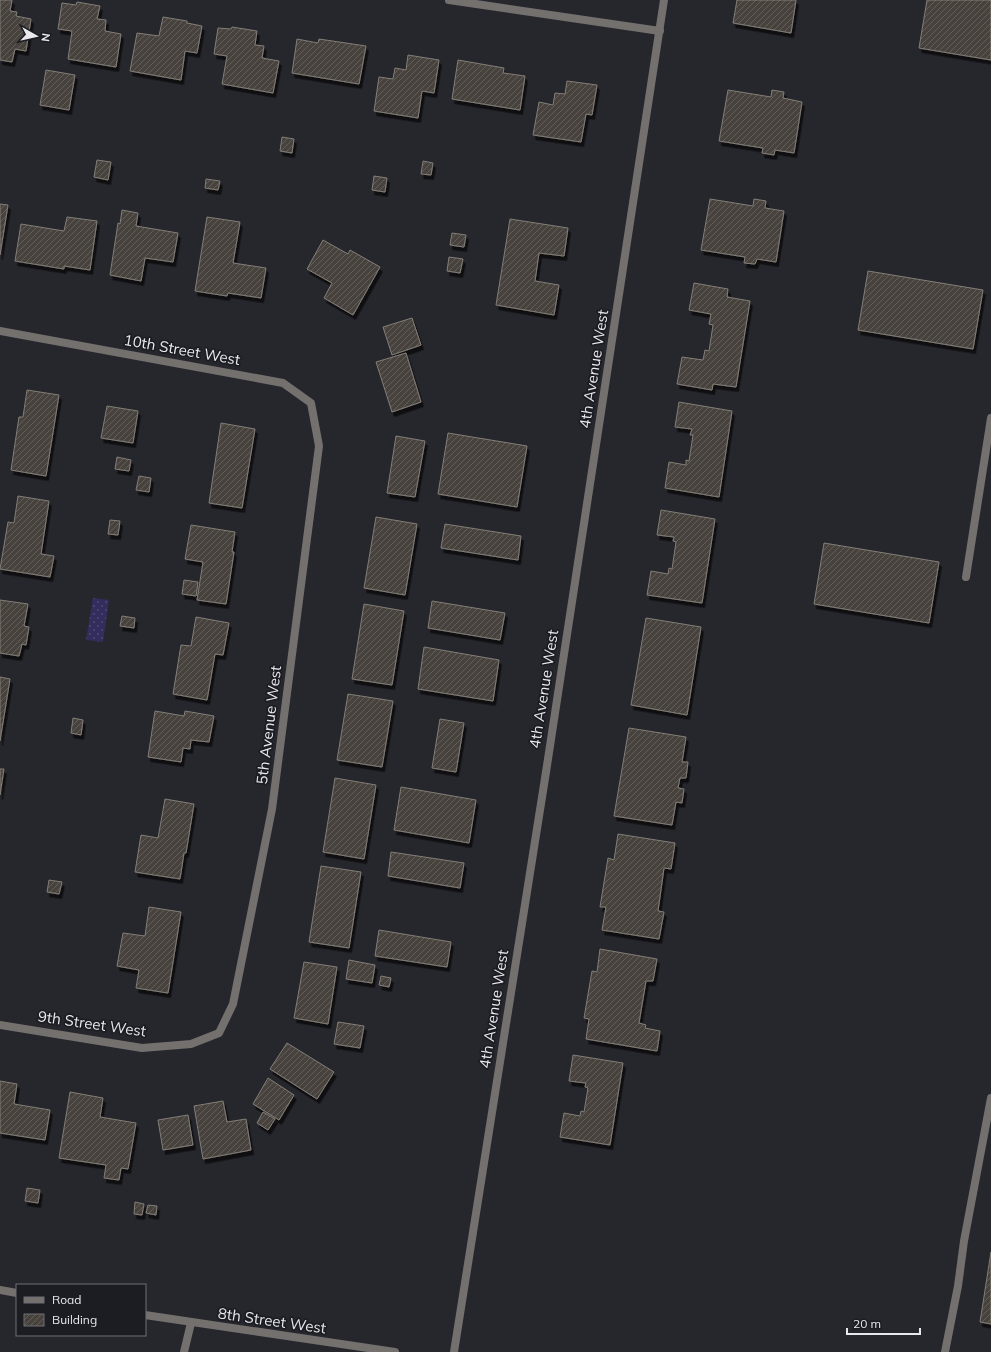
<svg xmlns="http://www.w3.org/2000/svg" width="991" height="1352" font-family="Mulish,sans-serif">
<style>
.grass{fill:url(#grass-dots)}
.building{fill:url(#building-hatch);stroke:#837e77;filter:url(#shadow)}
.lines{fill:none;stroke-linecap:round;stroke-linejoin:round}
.service{stroke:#74706e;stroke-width:8}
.minor{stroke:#74706e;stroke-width:8}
.tertiary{stroke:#74706e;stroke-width:8}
.labels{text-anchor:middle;stroke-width:3.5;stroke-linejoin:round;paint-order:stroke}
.street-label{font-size:15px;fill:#e8e8ed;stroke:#1c1c23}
</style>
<defs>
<pattern id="grass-dots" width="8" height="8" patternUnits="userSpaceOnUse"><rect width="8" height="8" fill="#312d5c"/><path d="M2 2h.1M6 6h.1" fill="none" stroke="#4f4b74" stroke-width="1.8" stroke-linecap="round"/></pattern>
<pattern id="building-hatch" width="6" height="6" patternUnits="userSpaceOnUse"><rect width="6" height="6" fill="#47433c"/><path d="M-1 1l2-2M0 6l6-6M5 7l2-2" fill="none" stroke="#625e58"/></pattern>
<filter id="shadow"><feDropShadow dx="2.5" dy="4.5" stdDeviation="0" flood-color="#0009"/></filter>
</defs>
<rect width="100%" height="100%" fill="#26262d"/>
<polygon class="grass" points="93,598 109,600 103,642 86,640"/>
<g class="building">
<polygon points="0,0 12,0 10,11 17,12 16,16 31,19 26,51 15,49 12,62 0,60"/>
<polygon points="737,0 796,0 791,33 733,23"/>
<polygon points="927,0 991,0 991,60 919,48"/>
<polygon points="77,2 100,6 97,19 106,20 105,31 121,34 116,67 68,59 72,31 58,29 62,3 76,5"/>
<polygon points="163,17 187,21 187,23 202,26 197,53 185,51 181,80 130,71 137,33 159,36"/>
<polygon points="232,27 257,31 255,45 264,46 262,58 279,61 273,93 222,84 227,56 214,54 218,28 231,29"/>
<polygon points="297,39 318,43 319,39 366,46 359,84 292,73"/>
<polygon points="408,55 439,60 434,93 422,91 418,118 374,111 379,77 393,79 395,68 406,70"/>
<polygon points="458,60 504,68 503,73 525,76 520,110 452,99"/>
<polygon points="46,70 75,75 69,110 40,105"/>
<polygon points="567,81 597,85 592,115 586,114 581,142 533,135 539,102 553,105 555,93 565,94"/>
<polygon points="728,90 771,97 772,90 784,92 783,98 802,102 794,153 775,150 774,155 762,153 763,148 719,141"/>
<polygon points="282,137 294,139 292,153 280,151"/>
<polygon points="97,160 111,162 108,180 94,177"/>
<polygon points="423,161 433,163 431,175 421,174"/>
<polygon points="374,176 387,178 385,192 372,190"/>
<polygon points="206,179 220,181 218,190 205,188"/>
<polygon points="710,199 753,206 754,199 766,201 765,208 784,211 776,262 757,259 755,264 744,263 745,257 701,250"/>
<polygon points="0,204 8,205 0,255"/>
<polygon points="122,210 138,213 136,226 178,233 173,262 145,258 141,281 110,275 118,223 120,224"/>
<polygon points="67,217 97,221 90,270 64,266 64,269 15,261 21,224 64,231"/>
<polygon points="207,217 240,222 233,263 266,268 261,298 228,293 227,296 195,291"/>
<polygon points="510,219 568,228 564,256 539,253 535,281 559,285 554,315 496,305"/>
<polygon points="452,233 466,235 464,247 450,245"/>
<polygon points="323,240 348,254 350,250 380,267 353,315 324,298 332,283 307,269"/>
<polygon points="449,257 463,259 460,273 447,271"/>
<polygon points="868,271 983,290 973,349 858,330"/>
<polygon points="694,283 728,289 727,297 750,301 736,387 713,384 712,390 677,384 682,357 703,360 705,350 709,351 713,325 709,324 711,314 689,310"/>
<polygon points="412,318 421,345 392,355 383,327"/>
<polygon points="406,353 421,402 392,412 376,362"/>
<polygon points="27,390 59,395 46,476 11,470 19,417 23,417"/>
<polygon points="679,402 732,411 719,497 665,488 669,462 686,465 686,460 689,461 693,435 690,435 692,429 675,427"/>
<polygon points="107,406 138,411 133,443 101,438"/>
<polygon points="221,423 255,429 242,508 209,503"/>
<polygon points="448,433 527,446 517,507 438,494"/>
<polygon points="396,436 425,441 415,497 387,493"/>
<polygon points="117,457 131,460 129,471 115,469"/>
<polygon points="139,476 151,478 149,492 136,490"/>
<polygon points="18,496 49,501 41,554 54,556 50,577 0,569 8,522 14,523"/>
<polygon points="661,510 715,519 702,603 647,595 651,571 668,574 669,568 672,569 676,542 673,541 674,537 657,535"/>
<polygon points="376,517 417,524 405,595 364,588"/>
<polygon points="110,520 120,521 118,535 108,534"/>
<polygon points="445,524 521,536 518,560 441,548"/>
<polygon points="191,525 235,532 232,552 234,552 226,604 197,600 203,562 185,559"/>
<polygon points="824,543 939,562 929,623 814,604"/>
<polygon points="184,580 198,582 196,596 182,594"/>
<polygon points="0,600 28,604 24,626 29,627 26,645 22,644 19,656 0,653"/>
<polygon points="432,601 505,613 500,640 428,628"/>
<polygon points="364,604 404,611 392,685 352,679"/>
<polygon points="122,616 135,618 134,628 120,626"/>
<polygon points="196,617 229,623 223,655 215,654 207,700 173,694 181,645 191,646"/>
<polygon points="646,618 701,627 687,715 631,705"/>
<polygon points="424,647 499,660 493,701 418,689"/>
<polygon points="0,677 10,679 0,741"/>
<polygon points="348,694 393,701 382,767 337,760"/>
<polygon points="155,711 184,716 185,711 214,716 209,742 191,740 190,749 183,748 181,762 148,757"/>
<polygon points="73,718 83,720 81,735 71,733"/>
<polygon points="440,719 464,723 456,772 432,768"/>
<polygon points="629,728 686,737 682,762 688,762 686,778 680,778 678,788 684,789 682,803 676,802 672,825 614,816"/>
<polygon points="0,769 4,769 0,795"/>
<polygon points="335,778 376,785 364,859 323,852"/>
<polygon points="401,787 476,800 469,843 394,830"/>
<polygon points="165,799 194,804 186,853 184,853 180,879 135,872 141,835 158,838"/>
<polygon points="618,834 675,843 671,869 664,868 658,911 664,912 659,939 602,930 606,907 600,907 608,858 614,860"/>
<polygon points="391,852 464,863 460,888 388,876"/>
<polygon points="321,866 361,872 349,948 309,942"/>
<polygon points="49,880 62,882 59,894 47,892"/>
<polygon points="149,907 181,912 168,993 136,988 139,970 117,966 123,933 145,936"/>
<polygon points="379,930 451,942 447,967 375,956"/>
<polygon points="600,949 657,959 653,981 646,981 639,1023 646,1025 645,1028 660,1031 657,1051 586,1039 589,1019 584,1018 592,971 597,972"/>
<polygon points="349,960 375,965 372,983 346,979"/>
<polygon points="304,962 337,967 328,1024 294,1018"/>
<polygon points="381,976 391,978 389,987 379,985"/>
<polygon points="338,1022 364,1026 360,1048 334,1044"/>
<polygon points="287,1043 334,1072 317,1099 270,1069"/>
<polygon points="573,1055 623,1063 610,1145 560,1137 564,1113 580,1116 581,1111 584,1112 588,1088 585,1087 586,1083 569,1081"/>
<polygon points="268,1078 294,1095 279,1120 253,1104"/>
<polygon points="0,1081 17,1084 14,1104 50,1110 45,1140 0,1133"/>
<polygon points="70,1092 103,1098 100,1117 136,1123 128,1169 121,1168 119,1180 104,1178 106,1165 59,1158"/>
<polygon points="223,1101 227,1122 246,1119 251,1150 203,1159 194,1106"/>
<polygon points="263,1112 275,1119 268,1130 257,1123"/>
<polygon points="188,1115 193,1145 163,1150 158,1120"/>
<polygon points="27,1188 40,1190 38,1203 25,1201"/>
<polygon points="135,1202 144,1204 142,1215 134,1214"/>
<polygon points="148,1205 157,1206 156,1215 146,1213"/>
<polygon points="991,1252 991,1324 980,1322"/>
</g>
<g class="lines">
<g class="service">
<polyline points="966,577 991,418"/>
<polyline points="945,1352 958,1286 964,1241 991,1098"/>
</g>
<g class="minor">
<polyline points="449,0 660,31"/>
<polyline points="0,331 283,383 311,403 319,446 272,809 233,1004 219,1033 191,1044 142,1048 0,1025"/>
<polyline points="184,1352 191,1323"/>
<polyline points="454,1352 546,772 664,0"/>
</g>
<g class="tertiary">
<polyline points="0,1290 17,1293"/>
<polyline points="145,1315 395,1352"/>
</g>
</g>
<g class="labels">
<g class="street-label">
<text transform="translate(182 350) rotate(10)" y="5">10th Street West</text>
<text transform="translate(594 369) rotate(-81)" y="5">4th Avenue West</text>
<text transform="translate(544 689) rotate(-81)" y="5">4th Avenue West</text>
<text transform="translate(269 725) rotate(-83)" y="5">5th Avenue West</text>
<text transform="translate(494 1009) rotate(-81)" y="5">4th Avenue West</text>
<text transform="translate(92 1024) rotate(8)" y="5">9th Street West</text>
<text transform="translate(272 1321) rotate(8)" y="5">8th Street West</text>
</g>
</g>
<rect x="16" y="1284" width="130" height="52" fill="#1c1c23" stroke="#6e6e74"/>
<rect x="24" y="1297" width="20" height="6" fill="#74706e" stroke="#6e6e74"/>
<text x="52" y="1304" font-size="12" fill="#e8e8ed">Road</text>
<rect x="24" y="1314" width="20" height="12" fill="url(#building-hatch)" stroke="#6e6e74"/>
<text x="52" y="1324" font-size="12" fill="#e8e8ed">Building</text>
<g transform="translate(36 36) rotate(98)" stroke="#1c1c23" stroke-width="3" paint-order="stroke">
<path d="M0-3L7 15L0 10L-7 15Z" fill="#e8e8ed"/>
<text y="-6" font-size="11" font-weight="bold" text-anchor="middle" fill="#e8e8ed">N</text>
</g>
<path d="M847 1328v6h73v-6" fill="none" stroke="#e8e8ed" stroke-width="2"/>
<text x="853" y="1328" font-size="12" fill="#e8e8ed" stroke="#1c1c23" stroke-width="3" paint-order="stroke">20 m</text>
</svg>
